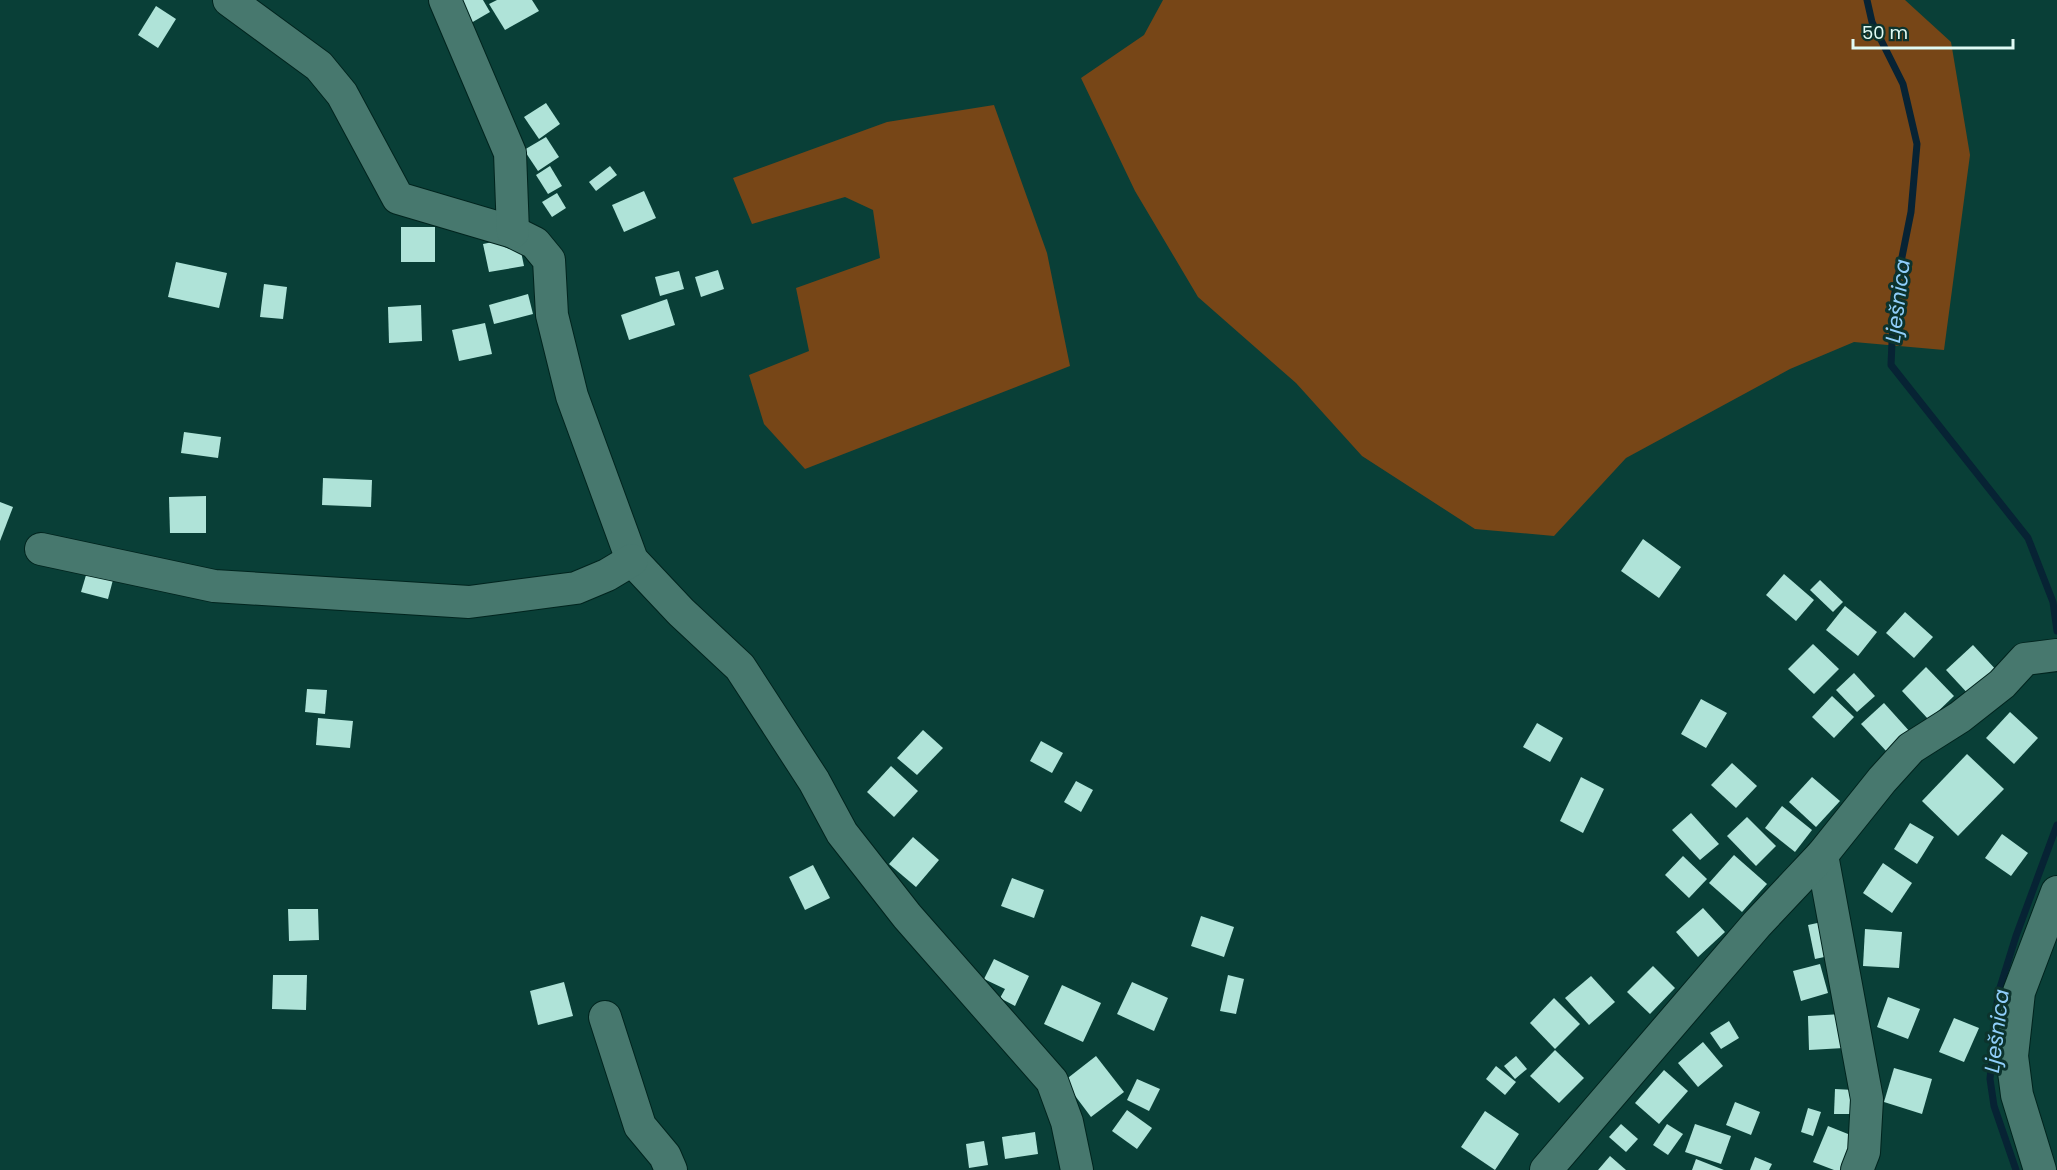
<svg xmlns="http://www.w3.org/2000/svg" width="2057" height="1170" font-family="Poppins,sans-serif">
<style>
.green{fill:#774617}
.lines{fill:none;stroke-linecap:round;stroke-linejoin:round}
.stream{stroke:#072334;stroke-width:7}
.building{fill:#afe3d8}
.minor-casing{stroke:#00241e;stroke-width:34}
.minor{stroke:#47786e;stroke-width:32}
.labels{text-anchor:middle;stroke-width:6;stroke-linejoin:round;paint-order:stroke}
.water-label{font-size:21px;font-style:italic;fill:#90cefa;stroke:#0c332d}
</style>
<rect width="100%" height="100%" fill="#093f37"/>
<g class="green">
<polygon points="1163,0 1905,0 1951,42 1970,155 1944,350 1854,342 1790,369 1626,458 1554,536 1475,529 1362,456 1296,383 1198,297 1135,191 1081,78 1144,35"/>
<polygon points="994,105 1047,253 1070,366 805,469 764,424 749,375 809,351 796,288 880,258 873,210 845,197 752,224 733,178 887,122"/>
</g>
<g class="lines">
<g class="stream">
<polyline points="1867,0 1872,22 1903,84 1917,144 1911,212 1894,297 1891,365 2028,538 2053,602 2057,631"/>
<polyline points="2016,1170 1994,1106 1990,1079 1998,994 2016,936 2057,825"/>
</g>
</g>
<g class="building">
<polygon points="458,0 483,0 490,12 471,23"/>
<polygon points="497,0 532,0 539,11 505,30 489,4"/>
<polygon points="156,6 176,19 158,48 138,35"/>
<polygon points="546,103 560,124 539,139 524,117"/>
<polygon points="546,137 559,157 538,171 524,150"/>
<polygon points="550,166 562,186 548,194 536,175"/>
<polygon points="610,166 617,175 596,191 589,182"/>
<polygon points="644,191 656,218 624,232 612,205"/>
<polygon points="557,193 566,208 552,217 542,202"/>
<rect x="401" y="227" width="34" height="35"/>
<polygon points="518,237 524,266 489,272 483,244"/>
<polygon points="176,262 227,273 219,308 168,297"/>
<polygon points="718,270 724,289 701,297 695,277"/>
<polygon points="679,271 684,289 660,296 655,277"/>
<polygon points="264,284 287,287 283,319 260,317"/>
<polygon points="528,294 533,314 494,324 489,305"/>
<polygon points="667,299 675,325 629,340 621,315"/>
<polygon points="421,305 422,341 389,343 388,307"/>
<polygon points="485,323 492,354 459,361 452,330"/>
<polygon points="184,432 221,437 218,458 181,453"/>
<polygon points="323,478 372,480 371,507 322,505"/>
<polygon points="206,496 206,533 170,533 169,497"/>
<polygon points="0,502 13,507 0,541"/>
<polygon points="1643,539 1681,567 1659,598 1621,571"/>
<polygon points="89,565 115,572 108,599 81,592"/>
<polygon points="1784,574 1814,600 1796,621 1766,595"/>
<polygon points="1820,580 1843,602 1833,612 1810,590"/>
<polygon points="1845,606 1877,632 1858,656 1826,630"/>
<polygon points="1905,612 1933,637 1914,658 1886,633"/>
<polygon points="1813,644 1839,669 1814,694 1788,669"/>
<polygon points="1973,645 1999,673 1972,698 1946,670"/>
<polygon points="1926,667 1954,696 1929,720 1902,691"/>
<polygon points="1854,673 1875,696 1857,712 1836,690"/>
<polygon points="307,689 327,690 325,714 305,712"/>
<polygon points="1832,696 1854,717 1834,738 1812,717"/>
<polygon points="1701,699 1727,713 1706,748 1681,734"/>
<polygon points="1884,703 1911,733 1888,753 1861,724"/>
<polygon points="2010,712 2038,738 2014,764 1986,738"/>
<polygon points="318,718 353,721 350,748 316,745"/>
<polygon points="1537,723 1563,738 1550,762 1523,747"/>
<polygon points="923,730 943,748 917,775 897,758"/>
<polygon points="1041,741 1063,753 1052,773 1030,761"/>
<polygon points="1967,754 2004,789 1958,836 1922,801"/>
<polygon points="1732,763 1757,786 1736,808 1711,785"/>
<polygon points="891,766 918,791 894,817 867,792"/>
<polygon points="1581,777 1604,789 1583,833 1560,821"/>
<polygon points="1812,777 1840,801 1816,827 1789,802"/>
<polygon points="1076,781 1093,790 1081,812 1064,802"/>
<polygon points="1782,806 1812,830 1795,852 1765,828"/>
<polygon points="1691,813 1719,844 1700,860 1672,830"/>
<polygon points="1747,817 1776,846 1756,866 1727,836"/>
<polygon points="1910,823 1934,837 1917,864 1894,849"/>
<polygon points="2002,834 2028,853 2011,876 1985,858"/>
<polygon points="913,837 939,860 916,887 889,864"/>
<polygon points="1734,855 1767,884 1742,912 1709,883"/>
<polygon points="1683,856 1707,879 1689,898 1665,875"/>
<polygon points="1883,863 1912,883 1892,913 1863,893"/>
<polygon points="813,865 830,898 805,910 789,877"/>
<polygon points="1012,878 1044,890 1034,918 1001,906"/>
<polygon points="1703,908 1725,932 1698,957 1676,932"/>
<polygon points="288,909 318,909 319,940 289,941"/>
<polygon points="1201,916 1234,927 1224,957 1191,946"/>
<polygon points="1822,922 1829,956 1815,959 1808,925"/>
<polygon points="1865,929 1902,932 1899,968 1863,966"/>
<polygon points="994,959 1029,976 1015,1006 1000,998 1005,989 984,979"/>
<polygon points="1820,964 1828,993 1801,1001 1793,971"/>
<polygon points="1653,966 1675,988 1650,1014 1627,992"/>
<polygon points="273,975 307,975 306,1010 272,1009"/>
<polygon points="1228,975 1244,979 1236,1014 1220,1011"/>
<polygon points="1591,976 1615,1002 1589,1025 1565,998"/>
<polygon points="564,982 573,1016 538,1025 530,991"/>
<polygon points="1132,982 1168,998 1154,1031 1117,1014"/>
<polygon points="1062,985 1101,1003 1083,1042 1044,1024"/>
<polygon points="1888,997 1920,1009 1908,1039 1877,1027"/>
<polygon points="1554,998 1580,1024 1555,1049 1530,1023"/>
<polygon points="1842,1014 1844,1048 1809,1050 1808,1016"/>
<polygon points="1954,1018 1979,1028 1964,1062 1939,1052"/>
<polygon points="1729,1021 1739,1038 1721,1049 1710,1033"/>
<polygon points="1703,1042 1723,1066 1698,1087 1678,1063"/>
<polygon points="1555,1050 1584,1078 1559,1103 1530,1076"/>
<polygon points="1096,1056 1124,1092 1091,1117 1064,1081"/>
<polygon points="1516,1056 1527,1069 1515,1079 1504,1066"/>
<polygon points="1496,1066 1516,1082 1505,1095 1486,1079"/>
<polygon points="1894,1068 1932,1079 1922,1114 1884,1102"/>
<polygon points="1664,1070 1688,1091 1659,1124 1635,1103"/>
<polygon points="1137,1079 1160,1089 1149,1111 1127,1100"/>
<polygon points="1835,1089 1854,1090 1853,1114 1834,1114"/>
<polygon points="1735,1102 1760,1112 1751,1135 1726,1125"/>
<polygon points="1808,1108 1821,1112 1813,1136 1801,1132"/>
<polygon points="1127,1110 1152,1128 1137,1149 1112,1131"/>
<polygon points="1485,1111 1519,1134 1495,1170 1461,1147"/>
<polygon points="1621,1124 1638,1139 1626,1152 1609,1137"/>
<polygon points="1667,1124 1683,1134 1668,1155 1653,1145"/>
<polygon points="1695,1124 1731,1136 1721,1164 1685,1152"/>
<polygon points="1828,1126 1858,1138 1845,1170 1834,1170 1813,1162"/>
<polygon points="1035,1132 1038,1154 1005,1159 1002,1137"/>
<polygon points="984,1141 988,1165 969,1168 966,1144"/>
<polygon points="1610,1156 1626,1170 1598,1170"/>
<polygon points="1755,1157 1772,1164 1769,1170 1750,1170"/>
<polygon points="1696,1159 1724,1170 1692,1170"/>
</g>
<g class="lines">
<defs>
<g id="minor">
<polyline points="229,0 319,66 342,94 398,198 513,232 535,243 549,260 552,315 572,396 632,560 681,612 740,667 814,781 842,833 907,916 1052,1081 1067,1122 1077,1170"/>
<polyline points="445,0 510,153 513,232"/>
<polyline points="41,549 214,586 469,602 576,588 607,575 632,560"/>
<polyline points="1822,855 1867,1099 1864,1152 1857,1170"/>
<polyline points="605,1017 640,1126 665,1156 671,1170"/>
<polyline points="1546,1170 1757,924 1822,855 1882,780 1911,748 1960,717 2002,684 2025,659 2057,655"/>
<polyline points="2040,1170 2017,1095 2012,1056 2019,992 2057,892"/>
</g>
</defs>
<use href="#minor" class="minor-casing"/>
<use href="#minor" class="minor"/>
</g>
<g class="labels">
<g class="water-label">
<text transform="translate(1898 301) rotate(-83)" y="7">Lješnica</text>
<text transform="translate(1997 1031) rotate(-83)" y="7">Lješnica</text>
</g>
</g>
<path d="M1853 39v9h160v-9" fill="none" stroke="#e0faf4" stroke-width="3"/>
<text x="1862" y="39" font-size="18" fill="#e0faf4" stroke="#0c332d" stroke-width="4.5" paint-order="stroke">50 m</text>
</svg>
